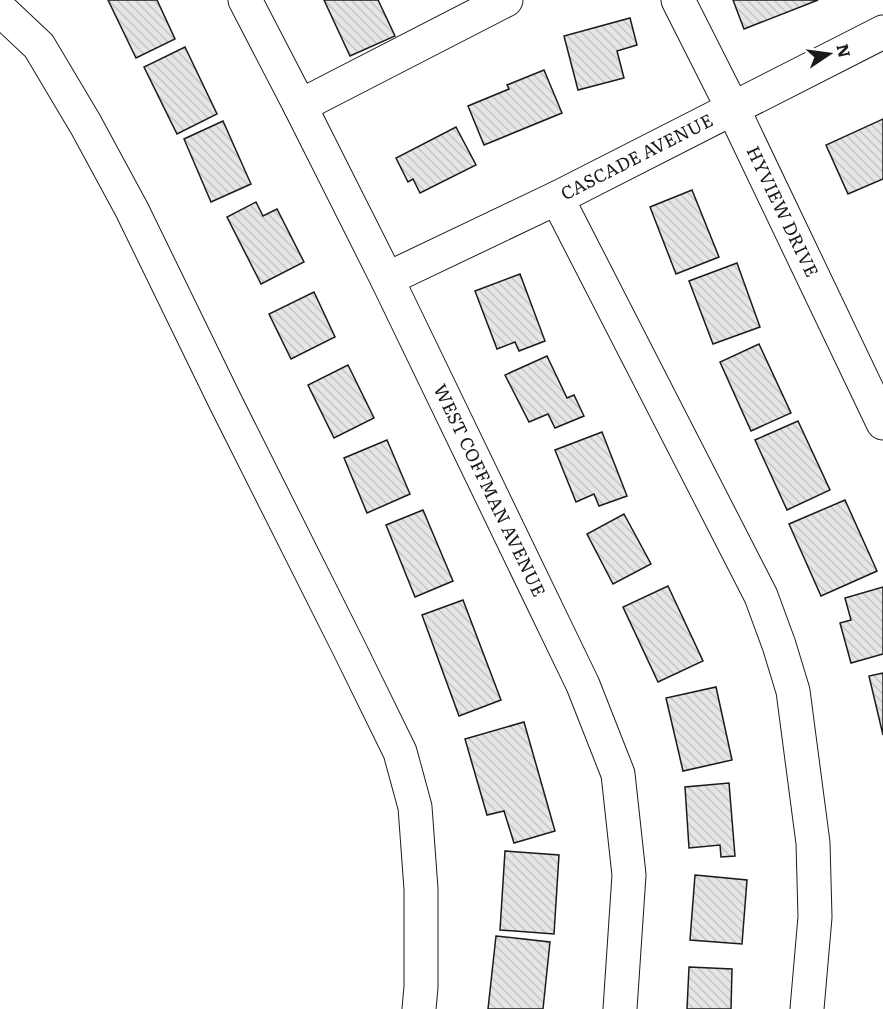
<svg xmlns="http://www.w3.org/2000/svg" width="883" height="1009" font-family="Literata,serif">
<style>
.building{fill:url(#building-back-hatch);stroke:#1a1a1a;stroke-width:1.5}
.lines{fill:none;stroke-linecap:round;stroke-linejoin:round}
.minor-casing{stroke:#1a1a1a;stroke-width:35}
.minor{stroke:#fff;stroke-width:33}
.labels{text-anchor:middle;stroke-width:4.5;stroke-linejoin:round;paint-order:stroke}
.street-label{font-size:18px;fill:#1a1a1a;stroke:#fff}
</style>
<defs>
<pattern id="building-back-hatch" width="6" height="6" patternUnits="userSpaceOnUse" patternTransform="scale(1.5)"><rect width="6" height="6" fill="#e6e6e6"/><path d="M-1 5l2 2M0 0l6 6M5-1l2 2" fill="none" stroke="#c5c5c5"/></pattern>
</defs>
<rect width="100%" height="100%" fill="#fff"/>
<g class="building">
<polygon points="108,0 157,0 175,39 136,58"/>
<polygon points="324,0 378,0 395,36 350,56"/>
<polygon points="733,0 818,0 744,29"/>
<polygon points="630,18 637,45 617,51 624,78 578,90 564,36"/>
<polygon points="185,47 217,114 177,134 144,67"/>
<polygon points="544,70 562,113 484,145 468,106 509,89 507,85"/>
<polygon points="883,119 883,179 848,194 826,145"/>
<polygon points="223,121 251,184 211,202 184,139"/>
<polygon points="456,127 476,165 420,193 413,179 408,182 396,158"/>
<polygon points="692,190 719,257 676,274 650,207"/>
<polygon points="256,202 263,216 277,209 304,262 261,284 227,217"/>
<polygon points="737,263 760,327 713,344 689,281"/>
<polygon points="520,274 545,341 519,351 515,342 497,349 475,291"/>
<polygon points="314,292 335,337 291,359 269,314"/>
<polygon points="759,344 791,413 751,431 720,362"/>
<polygon points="547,356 567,398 574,395 584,416 555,428 548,414 529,422 505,375"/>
<polygon points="348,365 374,418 334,438 308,385"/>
<polygon points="798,421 830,490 787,510 755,440"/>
<polygon points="602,432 627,496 599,506 594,494 576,502 555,450"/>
<polygon points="387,440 410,494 367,513 344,458"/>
<polygon points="845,500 877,571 821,596 789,524"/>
<polygon points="423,510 453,581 415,597 386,525"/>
<polygon points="624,514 651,564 613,584 587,534"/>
<polygon points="668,586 703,661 658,682 623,607"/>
<polygon points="883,587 883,654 851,663 840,623 851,620 845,598"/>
<polygon points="463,600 501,700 459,716 422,615"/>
<polygon points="883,673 883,735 869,676"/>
<polygon points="716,687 732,760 683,771 666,698"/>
<polygon points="524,722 555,831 514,843 504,811 487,815 465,739"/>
<polygon points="729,783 735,856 721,857 720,845 689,848 685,787"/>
<polygon points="505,851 559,855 554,934 500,930"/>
<polygon points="695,875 747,880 742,944 690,940"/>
<polygon points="496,936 550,942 543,1009 488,1009"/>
<polygon points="689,967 732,969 731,1009 687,1009"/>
</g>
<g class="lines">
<defs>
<g id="minor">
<path id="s1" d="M245,0l55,106 87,173 196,406 35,89 11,101 -9,134"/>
<path id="s2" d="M678,0l55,109 150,314"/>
<polyline points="0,12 4,13 39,46 86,125 132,210 225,401 349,648 400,752 415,807 421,889 421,987 419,1009"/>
<polyline points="300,106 506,0"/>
<polyline points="557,198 761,596 779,645 793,691 813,843 815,917 807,1009"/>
<path id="s3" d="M387,279l170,-81 326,-166"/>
</g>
</defs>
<use href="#minor" class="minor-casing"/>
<use href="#minor" class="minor"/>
</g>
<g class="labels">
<g class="street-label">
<text dy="6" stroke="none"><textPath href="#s3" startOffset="278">CASCADE AVENUE</textPath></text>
<text dy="6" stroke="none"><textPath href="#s2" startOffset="236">HYVIEW DRIVE</textPath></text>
<text dy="6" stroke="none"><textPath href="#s1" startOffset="548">WEST COFFMAN AVENUE</textPath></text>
</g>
</g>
<g transform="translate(829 54) rotate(77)" stroke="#ffffff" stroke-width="4.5" paint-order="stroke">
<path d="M0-4.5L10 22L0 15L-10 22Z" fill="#1a1a1a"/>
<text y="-9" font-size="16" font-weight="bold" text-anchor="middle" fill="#1a1a1a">N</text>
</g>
</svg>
